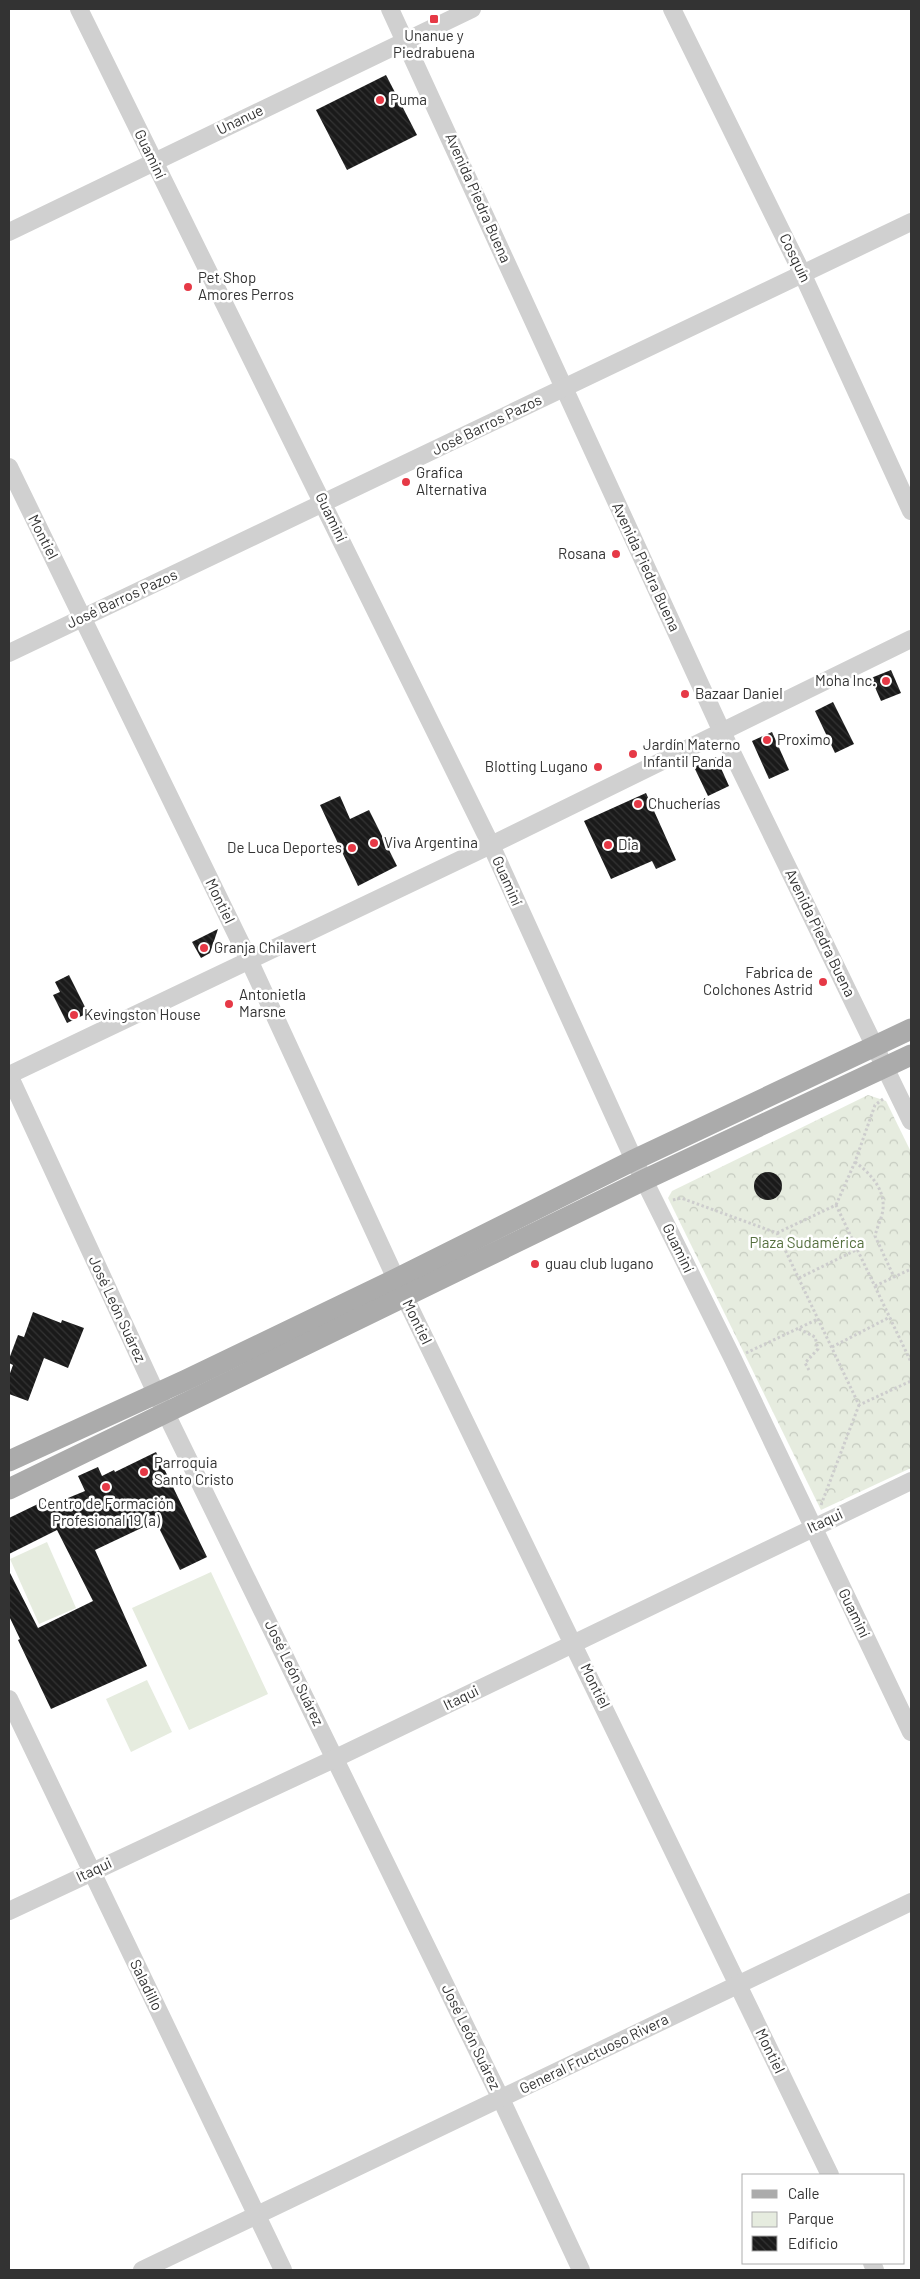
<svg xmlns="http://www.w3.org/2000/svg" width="920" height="2279" font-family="Barlow,sans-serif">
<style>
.green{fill:#e6ecdf}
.forest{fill:url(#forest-crowns)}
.building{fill:url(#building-back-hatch)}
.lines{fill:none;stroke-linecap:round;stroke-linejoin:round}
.path{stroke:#cdcdcd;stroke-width:3;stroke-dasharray:2.5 2.5;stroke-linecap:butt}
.minor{stroke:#d0d0d0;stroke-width:18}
.major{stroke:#ababab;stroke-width:21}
.poi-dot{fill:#e63946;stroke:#fff;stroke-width:2}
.labels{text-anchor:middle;stroke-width:5;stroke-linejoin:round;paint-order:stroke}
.poi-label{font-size:15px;fill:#333;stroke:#fff;text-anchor:start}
.street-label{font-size:15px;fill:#333;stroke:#fff}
.park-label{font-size:15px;fill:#56703f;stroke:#fff}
</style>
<defs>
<pattern id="forest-crowns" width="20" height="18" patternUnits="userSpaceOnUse" patternTransform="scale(1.25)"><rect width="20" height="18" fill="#e6ecdf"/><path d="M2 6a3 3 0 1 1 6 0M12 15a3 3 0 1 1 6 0" fill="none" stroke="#c6cbc0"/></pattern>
<pattern id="building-back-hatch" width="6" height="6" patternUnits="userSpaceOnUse" patternTransform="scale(1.25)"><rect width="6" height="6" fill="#1a1a1a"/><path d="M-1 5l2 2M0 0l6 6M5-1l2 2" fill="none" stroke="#333"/></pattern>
</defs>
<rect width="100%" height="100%" fill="#fff"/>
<g class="green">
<polygon points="47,1542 76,1608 39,1624 10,1559"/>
<polygon points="211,1572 268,1694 189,1730 132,1608"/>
<polygon points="147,1680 172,1732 131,1752 106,1699"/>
</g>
<polygon class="forest" points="868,1095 886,1101 911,1152 911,1468 821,1510 668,1198 672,1191"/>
<g class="building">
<polygon points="386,75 417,135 347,170 316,110"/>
<polygon points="891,670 901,693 881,701 871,678"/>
<polygon points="833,702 854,744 835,753 815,711"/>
<polygon points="772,732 789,770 769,779 752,741"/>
<polygon points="716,757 729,786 708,796 694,767"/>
<polygon points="646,793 676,860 656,869 652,861 611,879 584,821"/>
<polygon points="340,796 350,819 369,810 397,866 358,886 320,805"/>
<polygon points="218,929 210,953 201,958 192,942"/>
<polygon points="69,975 88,1013 67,1023 53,995 60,992 55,982"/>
<circle cx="768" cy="1186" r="14"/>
<polygon points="33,1312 61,1323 62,1320 84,1328 68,1368 44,1358 28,1401 9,1394 9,1376 13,1365 9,1363 9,1359 18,1335 24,1337"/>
<polygon points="156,1452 207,1557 180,1570 158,1526 154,1528 152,1523 95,1550 147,1666 51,1709 18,1640 20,1639 9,1616 9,1571 38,1628 93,1601 57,1530 9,1554 9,1518 42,1502 46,1507 85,1491 78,1476 98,1467 102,1476 114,1470 115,1472"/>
</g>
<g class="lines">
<g class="path">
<path d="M855,1162c15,11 30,27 28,47 -1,9 -6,18 -8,27l19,41"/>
<polyline points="673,1200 681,1198 777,1233 859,1405 911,1381"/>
<polyline points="836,1205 855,1162 875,1105 883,1099"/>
<polyline points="777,1233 836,1205 911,1362"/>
<polyline points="799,1278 858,1249"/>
<polyline points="875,1286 911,1269"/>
<polyline points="799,1329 815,1337 818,1349 805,1363 809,1370"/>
<polyline points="832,1347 890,1317"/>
<polyline points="746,1353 818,1319"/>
<polyline points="821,1505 859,1405"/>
</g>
<g class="minor">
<polyline points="79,9 491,845 634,1160 733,1359 911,1732"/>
<polyline points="390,9 722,732 911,1121"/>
<polyline points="672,9 802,273 911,511"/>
<polyline points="9,232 472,9"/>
<polyline points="9,467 249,960 396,1279 830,2175"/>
<polyline points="9,653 911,222"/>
<polyline points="9,1075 156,1393 501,2099 581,2270"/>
<polyline points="9,1075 491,845 911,639"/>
<polyline points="9,1699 283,2270"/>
<polyline points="9,1911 336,1758 911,1481"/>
<polyline points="872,2263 875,2270"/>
<polyline points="142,2270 911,1902"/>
</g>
<g class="major">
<polyline points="9,1461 186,1380 396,1279 634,1160 911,1029"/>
<polyline points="9,1489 644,1180 911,1055"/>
</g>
</g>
<g class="poi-dot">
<rect x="429" y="14" width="10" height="10" rx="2.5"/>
<circle cx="380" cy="100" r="5"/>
<circle cx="188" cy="287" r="5"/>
<circle cx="406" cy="482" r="5"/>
<circle cx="616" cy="554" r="5"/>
<circle cx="886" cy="681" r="5"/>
<circle cx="685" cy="694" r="5"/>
<circle cx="767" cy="740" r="5"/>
<circle cx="633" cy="754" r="5"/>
<circle cx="598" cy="767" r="5"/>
<circle cx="638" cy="804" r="5"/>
<circle cx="374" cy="843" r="5"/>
<circle cx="608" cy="845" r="5"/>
<circle cx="352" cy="848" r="5"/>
<circle cx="204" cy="948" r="5"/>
<circle cx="823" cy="982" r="5"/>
<circle cx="229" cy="1004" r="5"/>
<circle cx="74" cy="1015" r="5"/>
<circle cx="535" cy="1264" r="5"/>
<circle cx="144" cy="1472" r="5"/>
<circle cx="106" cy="1487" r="5"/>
</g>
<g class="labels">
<g class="poi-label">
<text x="434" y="41" text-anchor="middle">Unanue y<tspan x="434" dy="17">Piedrabuena</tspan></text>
<text x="390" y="105">Puma</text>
<text x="198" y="283">Pet Shop<tspan x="198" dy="17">Amores Perros</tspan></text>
<text x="416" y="478">Grafica<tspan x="416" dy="17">Alternativa</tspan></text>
<text x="606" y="559" text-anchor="end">Rosana</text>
<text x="876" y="686" text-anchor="end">Moha Inc.</text>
<text x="695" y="699">Bazaar Daniel</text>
<text x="777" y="745">Proximo</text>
<text x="643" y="750">Jardín Materno<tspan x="643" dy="17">Infantil Panda</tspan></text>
<text x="588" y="772" text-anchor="end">Blotting Lugano</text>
<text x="648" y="809">Chucherías</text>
<text x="384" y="848">Viva Argentina</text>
<text x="618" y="850">Dia</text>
<text x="342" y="853" text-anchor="end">De Luca Deportes</text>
<text x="214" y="953">Granja Chilavert</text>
<text x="813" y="978" text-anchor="end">Fabrica de<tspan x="813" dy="17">Colchones Astrid</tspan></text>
<text x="239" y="1000">Antonietla<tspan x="239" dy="17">Marsne</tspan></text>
<text x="84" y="1020">Kevingston House</text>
<text x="545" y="1269">guau club lugano</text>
<text x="154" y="1468">Parroquia<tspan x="154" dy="17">Santo Cristo</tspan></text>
<text x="106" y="1509" text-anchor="middle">Centro de Formación<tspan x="106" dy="17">Profesional 19 (a)</tspan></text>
</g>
<g class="street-label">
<text transform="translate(240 120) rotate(-26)" y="5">Unanue</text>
<text transform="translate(150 154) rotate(64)" y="5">Guaminí</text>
<text transform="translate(478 198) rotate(66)" y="5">Avenida Piedra Buena</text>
<text transform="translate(795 258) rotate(64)" y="5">Cosquín</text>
<text transform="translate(487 425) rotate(-26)" y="5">José Barros Pazos</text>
<text transform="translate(331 517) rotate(64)" y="5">Guaminí</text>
<text transform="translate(43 537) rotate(63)" y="5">Montiel</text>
<text transform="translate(646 567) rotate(65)" y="5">Avenida Piedra Buena</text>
<text transform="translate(122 599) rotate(-25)" y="5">José Barros Pazos</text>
<text transform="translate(507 881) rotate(66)" y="5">Guaminí</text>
<text transform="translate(220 901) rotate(64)" y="5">Montiel</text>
<text transform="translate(820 933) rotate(64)" y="5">Avenida Piedra Buena</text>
<text transform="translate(678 1248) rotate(64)" y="5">Guaminí</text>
<text transform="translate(117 1309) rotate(65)" y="5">José León Suárez</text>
<text transform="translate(417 1322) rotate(64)" y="5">Montiel</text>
<text transform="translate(825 1521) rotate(-25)" y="5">Itaqui</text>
<text transform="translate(854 1613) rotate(64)" y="5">Guaminí</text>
<text transform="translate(294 1673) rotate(64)" y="5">José León Suárez</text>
<text transform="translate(595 1686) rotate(64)" y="5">Montiel</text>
<text transform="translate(461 1698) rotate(-26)" y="5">Itaqui</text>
<text transform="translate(94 1870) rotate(-25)" y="5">Itaqui</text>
<text transform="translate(146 1985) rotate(64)" y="5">Saladillo</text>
<text transform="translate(471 2037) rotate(64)" y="5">José León Suárez</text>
<text transform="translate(770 2051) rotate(64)" y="5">Montiel</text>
<text transform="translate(594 2054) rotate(-26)" y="5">General Fructuoso Rivera</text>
</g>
<g class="park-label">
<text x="807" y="1248">Plaza Sudamérica</text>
</g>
</g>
<rect width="920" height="2279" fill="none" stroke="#333333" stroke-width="20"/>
<rect x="742" y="2174" width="162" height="90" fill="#ffffff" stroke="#adadad"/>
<rect x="752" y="2190" width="25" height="8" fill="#ababab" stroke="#adadad"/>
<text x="788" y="2199" font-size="15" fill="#333333">Calle</text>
<rect x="752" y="2212" width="25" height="15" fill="#e6ecdf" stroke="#adadad"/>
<text x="788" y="2224" font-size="15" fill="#333333">Parque</text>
<rect x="752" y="2236" width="25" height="15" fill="url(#building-back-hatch)" stroke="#adadad"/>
<text x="788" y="2249" font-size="15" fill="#333333">Edificio</text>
</svg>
